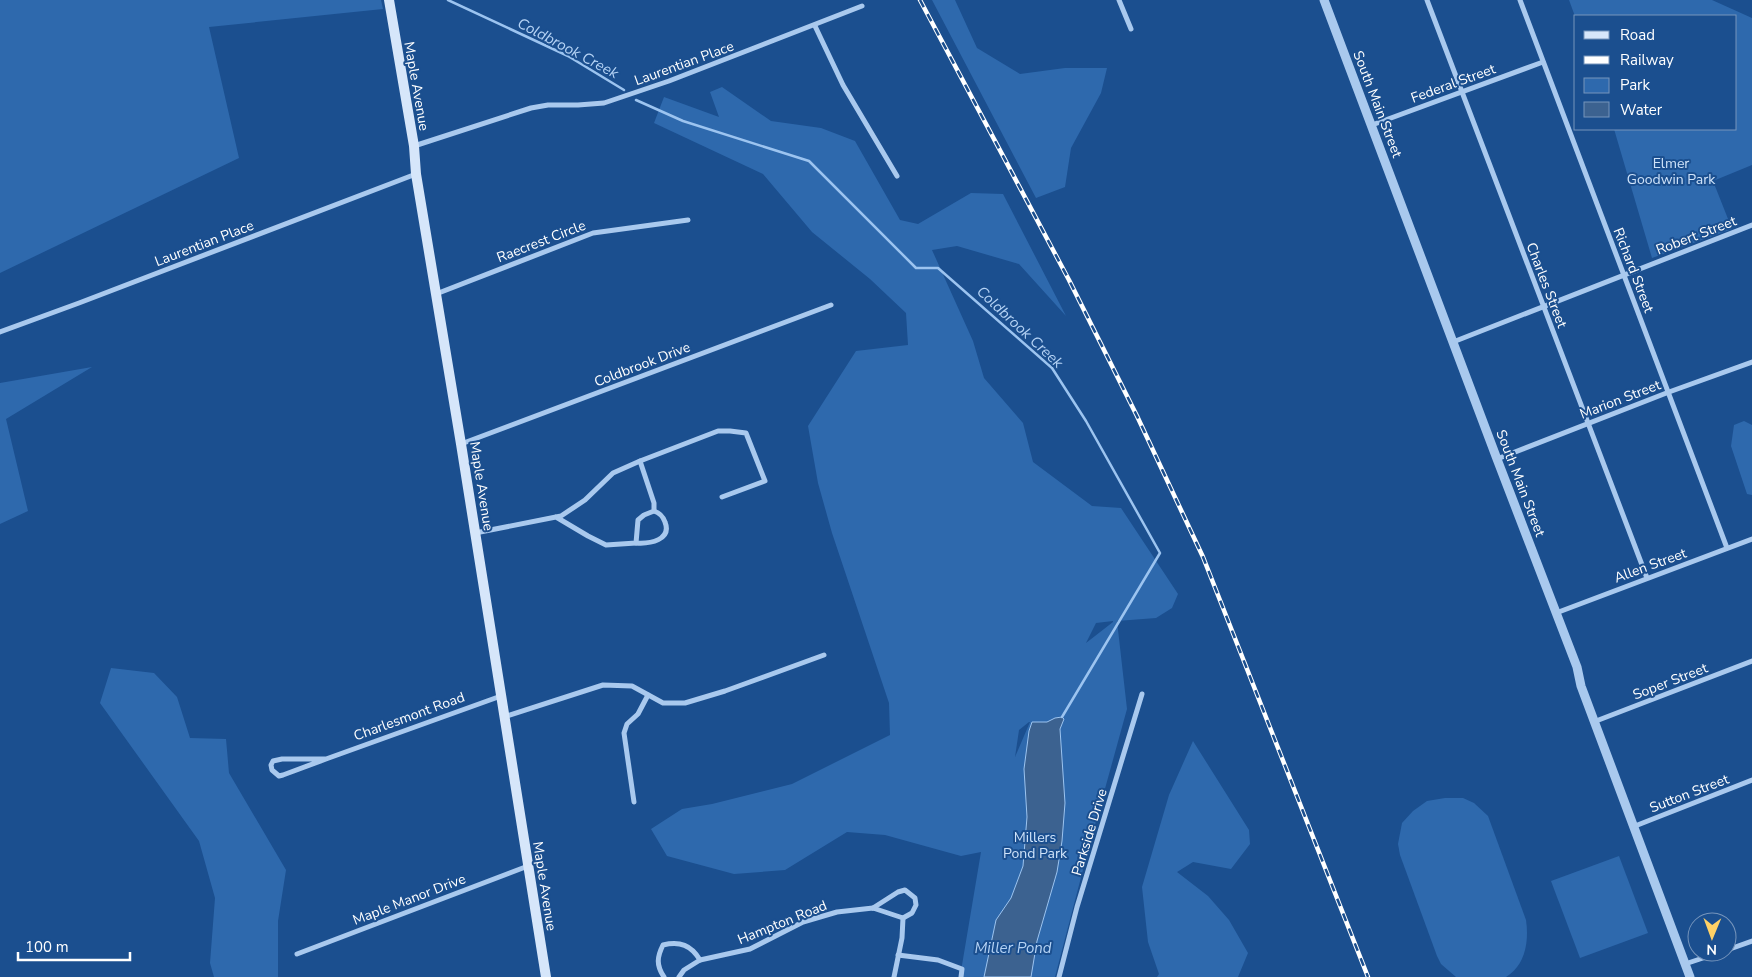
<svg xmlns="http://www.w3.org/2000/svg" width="1752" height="977" font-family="'Nunito Sans',sans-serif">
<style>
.green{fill:#2e69ad;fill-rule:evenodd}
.water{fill:#3c6290;stroke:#9cc4f0}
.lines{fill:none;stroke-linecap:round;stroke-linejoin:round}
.stream{stroke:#9cc4f0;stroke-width:2.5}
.minor{stroke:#a9c9ee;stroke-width:5}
.tertiary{stroke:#a9c9ee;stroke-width:9}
.secondary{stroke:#d6e6fa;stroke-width:10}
.rail-casing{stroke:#fff;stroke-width:4.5}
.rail{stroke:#1b4f8f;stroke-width:2.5;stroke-dasharray:8;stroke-linecap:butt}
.labels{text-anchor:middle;stroke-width:4;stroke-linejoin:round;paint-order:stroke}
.street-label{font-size:14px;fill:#fff;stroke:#1b4f8f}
.park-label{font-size:14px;fill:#cfe3fa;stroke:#1b4f8f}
.water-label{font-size:15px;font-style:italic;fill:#b5d3f5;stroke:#1b4f8f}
</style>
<rect width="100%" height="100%" fill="#1b4f8f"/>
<g class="green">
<polygon points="0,0 381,0 383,9 209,27 239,158 0,273"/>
<polygon points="932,0 955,0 977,48 1020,74 1065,68 1107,68 1101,93 1071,148 1065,187 1036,198"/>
<polygon points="1569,0 1712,0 1752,18 1752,165 1713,181 1732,229 1652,258 1614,129 1736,129 1736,16 1576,16 1576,19"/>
<path d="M722,87l49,34 50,7 34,13 45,79 18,4 53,-31 32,1 63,122 -47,-52 -62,-18 -25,4 41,91 11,37 39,45 10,39 59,44 29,2 57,86 -6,14 -16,10 -39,3 10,88 -37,134 -35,134h-95l21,-125 -20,4 -76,-21 -38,-3 -62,38 -51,4 -67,-18 -16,-27 31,-20 30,-5 80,-20 98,-49 -1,-32 -57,-170 -14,-50 -10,-57 48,-75 52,-6 -2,-32 -36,-34 -58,-47 -49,-58 -109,-51 10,-26 55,20 -9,-25zM1113,621v1l-27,21 10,-20zM1029,722h1l-15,35 4,-27z"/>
<polygon points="92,367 6,419 28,511 0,524 0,383"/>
<polygon points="1744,421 1752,425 1752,495 1747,494 1731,446 1734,425"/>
<polygon points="111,668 154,673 177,697 190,738 226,739 229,773 286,870 278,921 278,977 214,977 210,963 215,898 199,841 100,703"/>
<polygon points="1193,741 1249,830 1250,844 1231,869 1193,862 1177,872 1208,896 1229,920 1248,953 1238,977 1157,977 1159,974 1148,942 1142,887 1169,795"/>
<path d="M1445,798h18l11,5 14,13 38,104c3,20 0,45 -20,57h-50l-15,-13 -4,-8 -37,-101 -2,-11 4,-21 11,-12 14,-10z"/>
<polygon points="1619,856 1648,933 1580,958 1551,881"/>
</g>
<polygon class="water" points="1062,717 1064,719 1060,729 1065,803 1062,841 1057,872 1037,941 1031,977 984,977 996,920 1011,898 1023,866 1027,817 1024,769 1029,731 1032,722 1047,722 1055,718"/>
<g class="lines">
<g class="stream">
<polyline points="448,0 568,56 624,90"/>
<polyline points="636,100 683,121 809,161 916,268 938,268 1052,368 1086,421 1160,553 1062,717"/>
</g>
<g class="minor">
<polyline points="1119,0 1131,29"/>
<polyline points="1427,0 1647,578"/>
<polyline points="1520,0 1727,548"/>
<polyline points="815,26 843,85 897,176"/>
<polyline points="1372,125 1543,62"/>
<polyline points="414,146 531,108 548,105 578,105 604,103 669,81 862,6"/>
<polyline points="436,294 593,233 688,220"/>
<polyline points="0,332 79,303 416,174"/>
<polyline points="1453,342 1752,225"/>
<polyline points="461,444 831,305"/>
<polyline points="1497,459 1669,392 1752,362"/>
<polyline points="640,461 718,431 730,431 746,433 765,481 722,497"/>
<polyline points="475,533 561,516 585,500 613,473 640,461 654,503 654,511 644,515 638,520 636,543 606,545 588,536 556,517"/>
<path d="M636,543c14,1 36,-3 29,-21 -2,-6 -5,-9 -11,-11"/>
<polyline points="1556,613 1752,539"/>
<polyline points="504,717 603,685 632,686 663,703 685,703 725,691 824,655"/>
<polyline points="1596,721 1752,661"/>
<polyline points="326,759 283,775 279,776 272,770 271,765 273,761 282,759 326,759 501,696"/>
<polyline points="634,802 624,733 627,724 638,714 648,695"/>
<polyline points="1635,826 1752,780"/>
<polyline points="873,908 898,892 905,890 915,898 916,905 912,913 903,918"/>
<polyline points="1727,950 1752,941"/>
<polyline points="297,954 528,866"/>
<polyline points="898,955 938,960 962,969 961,977"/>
<polyline points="1685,964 1721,952"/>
<path d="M664,977c-8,-12 -7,-20 -1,-32 17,-4 28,0 37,15"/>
<polyline points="679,977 684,970 700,960 750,949 803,922 837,912 873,908 903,918 902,938 894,977"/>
<polyline points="1059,977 1077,907 1142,694"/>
</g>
<polyline class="tertiary" points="1324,0 1497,459 1577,667 1581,686 1690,977"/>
<polyline class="secondary" points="389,0 414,146 416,174 461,444 546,977"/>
<defs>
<polyline id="rail" points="920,0 1069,280 1137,416 1203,557 1368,977"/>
</defs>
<use href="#rail" class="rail-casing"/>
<use href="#rail" class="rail"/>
</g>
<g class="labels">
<g class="street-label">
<text transform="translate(684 63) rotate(-20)" y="5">Laurentian Place</text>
<text transform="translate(1453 83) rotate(-20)" y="5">Federal Street</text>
<text transform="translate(417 86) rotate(80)" y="5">Maple Avenue</text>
<text transform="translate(1378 104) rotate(69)" y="5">South Main Street</text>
<text transform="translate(1696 235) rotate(-21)" y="5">Robert Street</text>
<text transform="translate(541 241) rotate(-21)" y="5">Raecrest Circle</text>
<text transform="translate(204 243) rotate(-21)" y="5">Laurentian Place</text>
<text transform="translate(1634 270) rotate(69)" y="5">Richard Street</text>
<text transform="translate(1547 285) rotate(69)" y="5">Charles Street</text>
<text transform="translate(642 364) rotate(-21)" y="5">Coldbrook Drive</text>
<text transform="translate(1620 399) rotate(-21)" y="5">Marion Street</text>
<text transform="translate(1521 483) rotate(69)" y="5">South Main Street</text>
<text transform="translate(482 486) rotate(81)" y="5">Maple Avenue</text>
<text transform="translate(1650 565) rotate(-20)" y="5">Allen Street</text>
<text transform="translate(1670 681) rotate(-21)" y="5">Soper Street</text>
<text transform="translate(409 716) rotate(-20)" y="5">Charlesmont Road</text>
<text transform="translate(1689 793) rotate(-21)" y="5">Sutton Street</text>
<text transform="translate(1089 832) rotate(-73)" y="5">Parkside Drive</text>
<text transform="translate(545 886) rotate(81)" y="5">Maple Avenue</text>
<text transform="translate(409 899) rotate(-21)" y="5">Maple Manor Drive</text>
<text transform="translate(782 922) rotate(-22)" y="5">Hampton Road</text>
</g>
<g class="park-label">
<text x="1671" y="168">Elmer<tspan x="1671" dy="16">Goodwin Park</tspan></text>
<text x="1035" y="842">Millers<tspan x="1035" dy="16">Pond Park</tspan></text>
</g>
<g class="water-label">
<text transform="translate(568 48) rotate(28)" y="5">Coldbrook Creek</text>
<text transform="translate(1020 327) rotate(43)" y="5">Coldbrook Creek</text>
<text x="1013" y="953">Miller Pond</text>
</g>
</g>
<rect x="1574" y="15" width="162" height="115" fill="#1b4f8f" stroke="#7695bc"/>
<rect x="1584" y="31" width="25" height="8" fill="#d6e6fa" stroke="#7695bc"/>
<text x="1620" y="40" font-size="15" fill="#ffffff">Road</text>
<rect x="1584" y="56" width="25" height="8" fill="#ffffff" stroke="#7695bc"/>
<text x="1620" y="65" font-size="15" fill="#ffffff">Railway</text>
<rect x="1584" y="78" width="25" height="15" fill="#2e69ad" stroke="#7695bc"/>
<text x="1620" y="90" font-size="15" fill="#ffffff">Park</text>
<rect x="1584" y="102" width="25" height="15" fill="#3c6290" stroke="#7695bc"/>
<text x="1620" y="115" font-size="15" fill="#ffffff">Water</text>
<g transform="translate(1712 937) rotate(181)"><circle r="24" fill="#1b4f8f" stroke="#7695bc"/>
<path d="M0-4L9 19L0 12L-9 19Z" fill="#ffd166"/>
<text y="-8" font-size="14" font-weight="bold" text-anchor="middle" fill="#ffffff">N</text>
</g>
<path d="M18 952v8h112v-8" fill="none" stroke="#ffffff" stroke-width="2.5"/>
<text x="25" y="952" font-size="15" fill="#ffffff" stroke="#1b4f8f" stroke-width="4" paint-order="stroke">100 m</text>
</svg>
